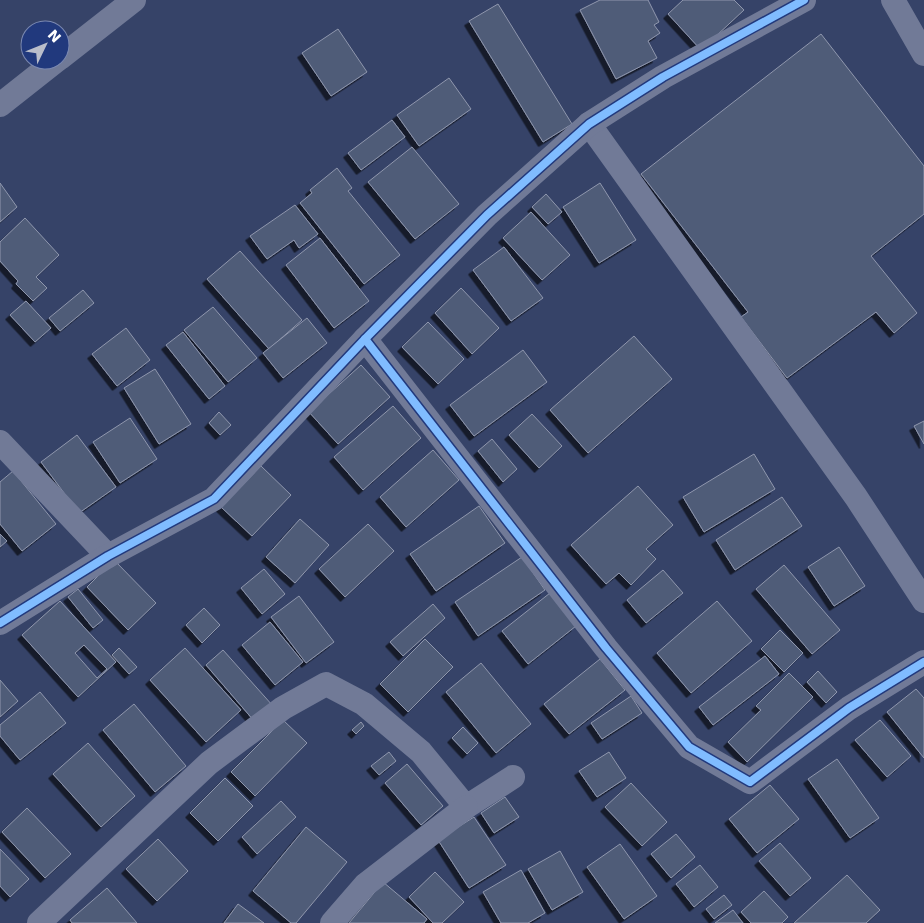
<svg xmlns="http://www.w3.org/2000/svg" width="924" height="923" font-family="'DejaVu Sans',sans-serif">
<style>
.building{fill:#4f5b78;stroke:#8f97ad;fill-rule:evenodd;filter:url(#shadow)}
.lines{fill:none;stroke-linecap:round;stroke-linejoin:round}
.street{stroke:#717a97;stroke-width:24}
.cycleway-casing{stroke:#21397d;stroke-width:11}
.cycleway{stroke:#80bcff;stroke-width:8}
</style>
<defs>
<filter id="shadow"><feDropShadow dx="-4.5" dy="4.5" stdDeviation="0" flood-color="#0009"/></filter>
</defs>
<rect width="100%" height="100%" fill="#364368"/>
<g class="building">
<polygon points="600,0 648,0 659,22 654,25 660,33 648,41 657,58 616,79 580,10"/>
<polygon points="683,0 734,0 744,10 701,50 668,14"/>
<polygon points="498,4 572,124 543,142 469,21"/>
<polygon points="338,29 367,72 331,96 302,53"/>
<polygon points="821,34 924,166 924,214 871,256 917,313 894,333 876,312 787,378 741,317 748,312 641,174"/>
<polygon points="449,78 471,109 419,146 397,115"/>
<polygon points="392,120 405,137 361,170 348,153"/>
<polygon points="412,147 459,204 415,239 368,182"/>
<polygon points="337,168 352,188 348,191 400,255 364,284 300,203 312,193 310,190"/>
<polygon points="0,183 17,207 0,222"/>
<polygon points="600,183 636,240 599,263 563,207"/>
<polygon points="546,194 562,212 548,224 532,207"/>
<polygon points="295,205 318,234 299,248 294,240 267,259 250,236"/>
<polygon points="531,212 570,255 542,280 503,238"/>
<polygon points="25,218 59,255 36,277 47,288 33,301 16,284 18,281 0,261 0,242"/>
<polygon points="320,238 369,301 334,328 286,265"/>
<polygon points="504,247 543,298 511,321 473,270"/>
<polygon points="240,251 302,320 269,349 207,279"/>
<polygon points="461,288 499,328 472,354 435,313"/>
<polygon points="83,290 94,303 60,331 49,318"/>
<polygon points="26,301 51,328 35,342 10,315"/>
<polygon points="213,307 257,358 228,382 184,330"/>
<polygon points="307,318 327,343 283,378 263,353"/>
<polygon points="428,322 464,359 438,384 402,347"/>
<polygon points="126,328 150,360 117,386 92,354"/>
<polygon points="183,332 225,386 209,399 166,345"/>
<polygon points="634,336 672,379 588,453 550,410"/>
<polygon points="523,350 547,382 474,436 450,405"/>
<polygon points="361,365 390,397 338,444 309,412"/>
<polygon points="155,369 191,424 159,444 124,388"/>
<polygon points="393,406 421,438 363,490 334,457"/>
<polygon points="219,412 231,425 220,435 209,423"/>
<polygon points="532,414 562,446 539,468 509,435"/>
<polygon points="130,418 157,459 120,483 93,442"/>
<polygon points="924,421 924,444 914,426"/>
<polygon points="77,435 116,487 79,513 41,462"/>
<polygon points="492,439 517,469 503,482 478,451"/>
<polygon points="433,450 459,480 406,527 380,497"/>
<polygon points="754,454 775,489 704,532 683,497"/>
<polygon points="261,466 291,495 252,536 221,507"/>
<polygon points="13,471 56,524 22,551 0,524 0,482"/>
<polygon points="638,486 673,525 646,549 656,559 631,585 619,573 606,584 571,545"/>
<polygon points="782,497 802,526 735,570 716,540"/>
<polygon points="479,506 505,543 436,591 410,554"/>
<polygon points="300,519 329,545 295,583 266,557"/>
<polygon points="368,524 394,551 345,597 319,569"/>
<polygon points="0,534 7,541 0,547"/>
<polygon points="839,547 865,586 834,606 808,567"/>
<polygon points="522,557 545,590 478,636 455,602"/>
<polygon points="114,560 156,603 128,630 87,587"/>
<polygon points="784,565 840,630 812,654 756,589"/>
<polygon points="264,569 285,594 262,614 241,588"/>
<polygon points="663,570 683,593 646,623 627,600"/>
<polygon points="78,589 103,620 93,628 68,597"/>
<polygon points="550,593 576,626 528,664 502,631"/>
<polygon points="299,596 334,642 306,663 271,617"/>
<path d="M60,601l56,61 -38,35 -56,-62zM84,645l23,24 -10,9 -22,-25z"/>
<polygon points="717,601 752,641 691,693 657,653"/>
<polygon points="433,604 445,618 403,656 390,642"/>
<polygon points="204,608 220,625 202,643 186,625"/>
<polygon points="270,622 303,662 275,685 242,645"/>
<polygon points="780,630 803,653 784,672 761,649"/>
<polygon points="425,639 453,667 408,712 380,684"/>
<polygon points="119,648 137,667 129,674 112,655"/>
<polygon points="185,648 241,710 206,742 150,680"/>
<polygon points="223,650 273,706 255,722 206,665"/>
<polygon points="765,656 779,674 713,725 699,707"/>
<polygon points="600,659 625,690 569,734 544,704"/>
<polygon points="481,663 531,724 496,753 446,692"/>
<polygon points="818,671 837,692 826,703 807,682"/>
<polygon points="789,673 813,697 747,762 728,742 761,710 756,706"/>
<polygon points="0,680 18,701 0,717"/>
<polygon points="916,689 924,698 924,758 887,712"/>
<polygon points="40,692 66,723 20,760 0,736 0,725"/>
<polygon points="631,696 642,713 602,739 591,723"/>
<polygon points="134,704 186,766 155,792 103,730"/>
<polygon points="283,720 307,743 255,796 231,772"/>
<polygon points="880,720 911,756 887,777 855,740"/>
<polygon points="361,722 364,726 356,734 352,730"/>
<polygon points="463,727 478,743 467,754 452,738"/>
<polygon points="88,743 135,796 101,827 53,774"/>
<polygon points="389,752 396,761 379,775 371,766"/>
<polygon points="609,752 626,778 597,797 579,771"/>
<polygon points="837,759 879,818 850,838 808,779"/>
<polygon points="407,764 443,806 421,825 385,783"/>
<polygon points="225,778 253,806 218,841 190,813"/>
<polygon points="631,783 667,822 642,846 605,807"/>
<polygon points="770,785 799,819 757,853 729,819"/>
<polygon points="505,797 519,817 494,833 481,813"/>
<polygon points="281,801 296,817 257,854 242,837"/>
<polygon points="27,808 71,854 45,878 2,832"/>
<polygon points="474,817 506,865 469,888 438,840"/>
<polygon points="306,827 347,862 296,923 291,923 253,891"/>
<polygon points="676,834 695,857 671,878 651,854"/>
<polygon points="158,839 188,871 157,901 126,869"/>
<polygon points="780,843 811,878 790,896 759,861"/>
<polygon points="620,844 657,896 624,919 587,867"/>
<polygon points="0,849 29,879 10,897 0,886"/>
<polygon points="560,851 583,892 552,910 528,869"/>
<polygon points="700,865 718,887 694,907 676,884"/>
<polygon points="521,870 545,913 528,923 501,923 483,892"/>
<polygon points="435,872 464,902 442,923 433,923 409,897"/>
<polygon points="847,875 880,910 866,923 794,923"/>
<polygon points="383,882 427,919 424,923 349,923"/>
<polygon points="107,888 137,923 72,923 70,920"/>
<polygon points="764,891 788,917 782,923 751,923 741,912"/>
<polygon points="724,895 732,905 714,919 706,909"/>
<polygon points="238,904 264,923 224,923"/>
<polygon points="733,910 743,923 715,923"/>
</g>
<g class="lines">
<g class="street">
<polyline points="893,0 924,54"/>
<polyline points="60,58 134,0"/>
<polyline points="0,105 57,60"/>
<polyline points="589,124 856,497 924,601"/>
<polyline points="365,339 606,648 689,747 750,782 849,708 924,662"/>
<polyline points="0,442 108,556"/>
<polyline points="0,623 108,556 214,499 365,339 487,215 589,124 663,77 804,0"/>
<polyline points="39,923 209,763 283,708 326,684 364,704 421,752 466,807 513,777"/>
<polyline points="332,923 365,885 466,807"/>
</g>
<defs>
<g id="cycleway">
<polyline points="365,339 606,648 689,747 750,782 849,708 924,662"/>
<polyline points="0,623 108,556 214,499 365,339 487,215 589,124 663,77 804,0"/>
</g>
</defs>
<use href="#cycleway" class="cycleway-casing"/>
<use href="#cycleway" class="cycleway"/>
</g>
<g transform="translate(45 45) rotate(47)"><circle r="24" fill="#21397d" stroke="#7a88b1"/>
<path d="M0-4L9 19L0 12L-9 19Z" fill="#b9bdca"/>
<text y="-8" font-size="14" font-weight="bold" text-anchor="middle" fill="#ffffff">N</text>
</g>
</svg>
